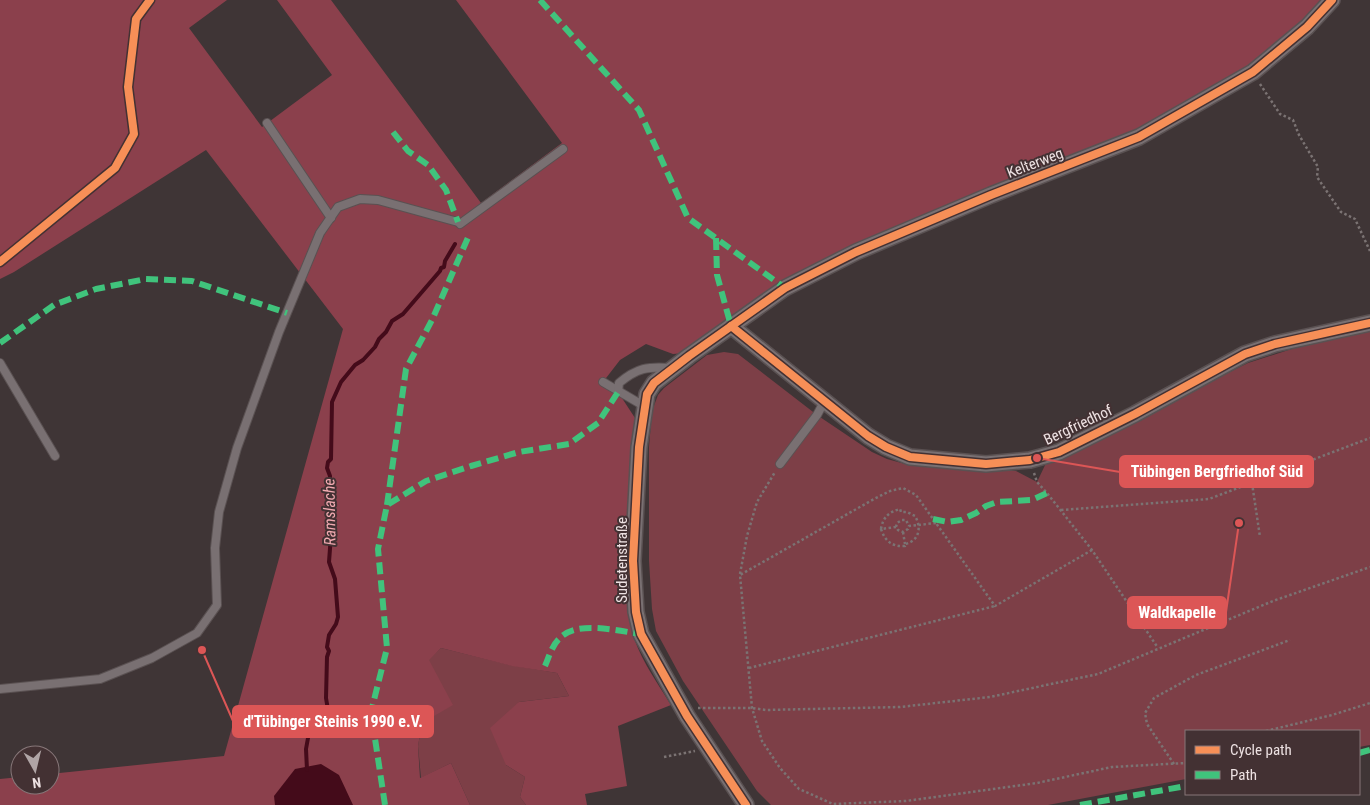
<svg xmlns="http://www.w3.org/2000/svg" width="1370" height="805" font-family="'Roboto Condensed',sans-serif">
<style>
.green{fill:#7d3f47}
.forest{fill:#8b404c}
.water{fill:#440b1a}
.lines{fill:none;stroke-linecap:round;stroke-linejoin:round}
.stream{stroke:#440b1a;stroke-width:4}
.lane-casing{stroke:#5a5152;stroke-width:10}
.street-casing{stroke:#5a5152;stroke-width:18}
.path{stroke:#7b7373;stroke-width:2.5;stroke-dasharray:2.5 2.5;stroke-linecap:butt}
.lane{stroke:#797072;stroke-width:8}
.street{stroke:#797072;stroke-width:15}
.quiet{stroke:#40c37c;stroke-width:6;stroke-dasharray:12 6;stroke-linecap:butt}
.cycleway-casing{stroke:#433133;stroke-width:11}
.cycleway{stroke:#f78f57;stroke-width:8}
.labels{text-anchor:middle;stroke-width:4;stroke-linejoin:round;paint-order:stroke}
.street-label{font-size:15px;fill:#ede1e2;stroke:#433133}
.water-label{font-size:16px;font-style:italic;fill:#f2aab1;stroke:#433133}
.leader{fill:none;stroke:#dc5656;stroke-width:2}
.callout-dot{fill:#dc5656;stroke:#433133;stroke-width:2}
.callout{fill:#dc5656;stroke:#dc5656;stroke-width:2}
.callout-label{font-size:16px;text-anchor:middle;font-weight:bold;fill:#fff}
</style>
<rect width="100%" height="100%" fill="#3f3536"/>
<g class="green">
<polygon points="1370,331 1370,745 1359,747 1359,731 1186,731 1186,779 1048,805 771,805 757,791 683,681 656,631 652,609 649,561 649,447 652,411 658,395 664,388 707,355 724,352 738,354 817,415 872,452 887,459 909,465 949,468 989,467 1016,471 1037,482 1048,459 1136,418 1248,363 1304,345"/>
<polygon points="441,648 510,665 557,673 569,696 519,702 506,765 525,777 520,797 526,805 470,805 451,763 421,778 418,746 422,722 428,660"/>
</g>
<path class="forest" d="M0,0h227l-38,28 73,99 70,-52 -55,-75h54l150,203 81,-60 -106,-143h869l-21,22 -55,45 -113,66 -283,116 -168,104 -12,1 -27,-10 -26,16 -17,22 15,10 17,26c-3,35 -5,71 -7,106 -2,36 -5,76 5,110 6,23 25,50 38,71l-53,21 9,60 -42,8 2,11h-61l-6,-8 5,-20 -19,-12 -16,-37 29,-26 50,-6 -12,-23 -45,-7 -71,-18 -12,12 24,45 -31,18 -4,23 2,32 31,-15 19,42h-470v-26l20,-2v8h30v-11l174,-18 119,-427 -137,-179 -192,122 -14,7z"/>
<polygon class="water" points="321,764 339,775 353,805 275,805 274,796 295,769"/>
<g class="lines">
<polyline class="stream" points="307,770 306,749 310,727 311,711 324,712 328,710 326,698 327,657 329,651 327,647 329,635 336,624 338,617 335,579 329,562 331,535 329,528 331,519 330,476 327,468 328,462 331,459 332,402 341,382 355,365 363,360 375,347 379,339 386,332 392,321 403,314 440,271 441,268 444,267 445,261 455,244"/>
<defs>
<g id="lane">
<polyline points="267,123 331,218"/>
<polyline points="460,224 563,149"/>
<polyline points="0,363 55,456"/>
<polyline points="603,382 644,406"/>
<path d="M618,392l1,-9c18,-15 29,-17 52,-15"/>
<polyline points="780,464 817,415 824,402"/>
<polyline points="0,689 100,679 152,658 197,633 217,605 215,548 219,512 237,448 279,332 320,233 338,207 360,199 378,200 458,222"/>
</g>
<g id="street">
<polyline points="731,326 868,436 886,447 910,457 986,464 1030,460 1059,452 1135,414 1245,354 1275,344 1370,323"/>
<polyline points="746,805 687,716 641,634 636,612 633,561 639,447 647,394 654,383 689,356 785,288 856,252 991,195 1139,137 1253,72 1307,27 1332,0"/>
</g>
</defs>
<use href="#lane" class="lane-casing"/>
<use href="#street" class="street-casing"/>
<g class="path">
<polyline points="1260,84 1280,114 1293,120 1299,135 1318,167 1317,177 1341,212 1355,219 1370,251"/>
<polyline points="1034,473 1037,482 1047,493 1092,550 1158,648"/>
<polyline points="1252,483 1260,537"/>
<polyline points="1061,510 1209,499 1370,438"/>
<polyline points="896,527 897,523 902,520 906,520 909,526"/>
<path d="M881,529c2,-12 8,-17 19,-20l1,3h6l8,4c7,12 4,25 -10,28v2c-13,1 -20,-5 -24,-17l15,-2 2,3 5,2 5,-3 1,-3 27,-3"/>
<polyline points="903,532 905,544"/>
<polyline points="1092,550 995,606 916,495 903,488 890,491 874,499 740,575 752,708 762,741 780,768 799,789 833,804 906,801 1037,783 1112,767 1186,763"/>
<polyline points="740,574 747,536 757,502 775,472"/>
<polyline points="749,668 995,606"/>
<polyline points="698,708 752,708 766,710 900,707 990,697 1098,674 1273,601 1370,567"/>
<polyline points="1266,731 1332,715 1370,703"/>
<polyline points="664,757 695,751"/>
<polyline points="1174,764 1147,724 1145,713 1154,698 1196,675 1290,640"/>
</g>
<use href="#lane" class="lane"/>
<use href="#street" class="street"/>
<g class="quiet">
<polyline points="540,0 639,110 688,218 785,288"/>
<polyline points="393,132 408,151 428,165 446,190 458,222"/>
<polyline points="716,238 717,275 731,326"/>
<polyline points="0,343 54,305 96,289 146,279 192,281 287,313"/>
<polyline points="387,505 406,369 432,320 470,233"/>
<polyline points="933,519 948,522 961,520 976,513 986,506 997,502 1032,500 1047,493"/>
<path d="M545,666c4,-9 7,-21 15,-28 17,-18 58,-7 81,-4"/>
<polyline points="1359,753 1370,750"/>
<polyline points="385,805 371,712 387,648 378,549 387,505 426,481 471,466 519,452 569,444 598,423 618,392"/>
<polyline points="1080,805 1186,786"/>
</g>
<defs>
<g id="cycleway">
<polyline points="0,262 115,168 134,134 128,87 136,19 150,0"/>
<polyline points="731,326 868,436 886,447 910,457 986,464 1030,460 1059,452 1135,414 1245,354 1275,344 1370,323"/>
<polyline points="746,805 687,716 641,634 636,612 633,561 639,447 647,394 654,383 689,356 785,288 856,252 991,195 1139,137 1253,72 1307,27 1332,0"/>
</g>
</defs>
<use href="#cycleway" class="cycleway-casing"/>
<use href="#cycleway" class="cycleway"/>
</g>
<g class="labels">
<g class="street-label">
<text transform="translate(1035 163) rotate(-21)" y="5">Kelterweg</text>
<text transform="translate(1078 425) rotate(-25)" y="5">Bergfriedhof</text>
<text transform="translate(622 560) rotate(-90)" y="5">Sudetenstraße</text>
</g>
<g class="water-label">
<text transform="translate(329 512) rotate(-91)" y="6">Ramslache</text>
</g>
</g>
<path class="leader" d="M1037 458L1120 472M1239 523L1226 612M202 650L233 721"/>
<g class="callout-dot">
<circle cx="1037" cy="458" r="5"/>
<circle cx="1239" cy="523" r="5"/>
<circle cx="202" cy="650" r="5"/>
</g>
<g class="callout">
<rect x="1120" y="456" width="193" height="31" rx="5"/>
<rect x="1128" y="597" width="98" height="31" rx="5"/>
<rect x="233" y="706" width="200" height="31" rx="5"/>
</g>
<g class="callout-label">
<text x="1217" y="477">Tübingen Bergfriedhof Süd</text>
<text x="1177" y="618">Waldkapelle</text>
<text x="333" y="727">d'Tübinger Steinis 1990 e.V.</text>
</g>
<rect x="1185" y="730" width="175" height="65" fill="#433133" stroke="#877779"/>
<rect x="1195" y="746" width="25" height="8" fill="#f78f57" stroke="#877779"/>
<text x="1230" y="755" font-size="15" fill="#ede1e2">Cycle path</text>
<rect x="1195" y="771" width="25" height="8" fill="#40c37c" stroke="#877779"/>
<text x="1230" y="780" font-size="15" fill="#ede1e2">Path</text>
<g transform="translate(35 770) rotate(172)"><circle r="24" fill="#433133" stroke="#877779"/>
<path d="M0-4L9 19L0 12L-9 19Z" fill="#b0a5a6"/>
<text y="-8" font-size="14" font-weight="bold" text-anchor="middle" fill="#ede1e2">N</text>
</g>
</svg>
